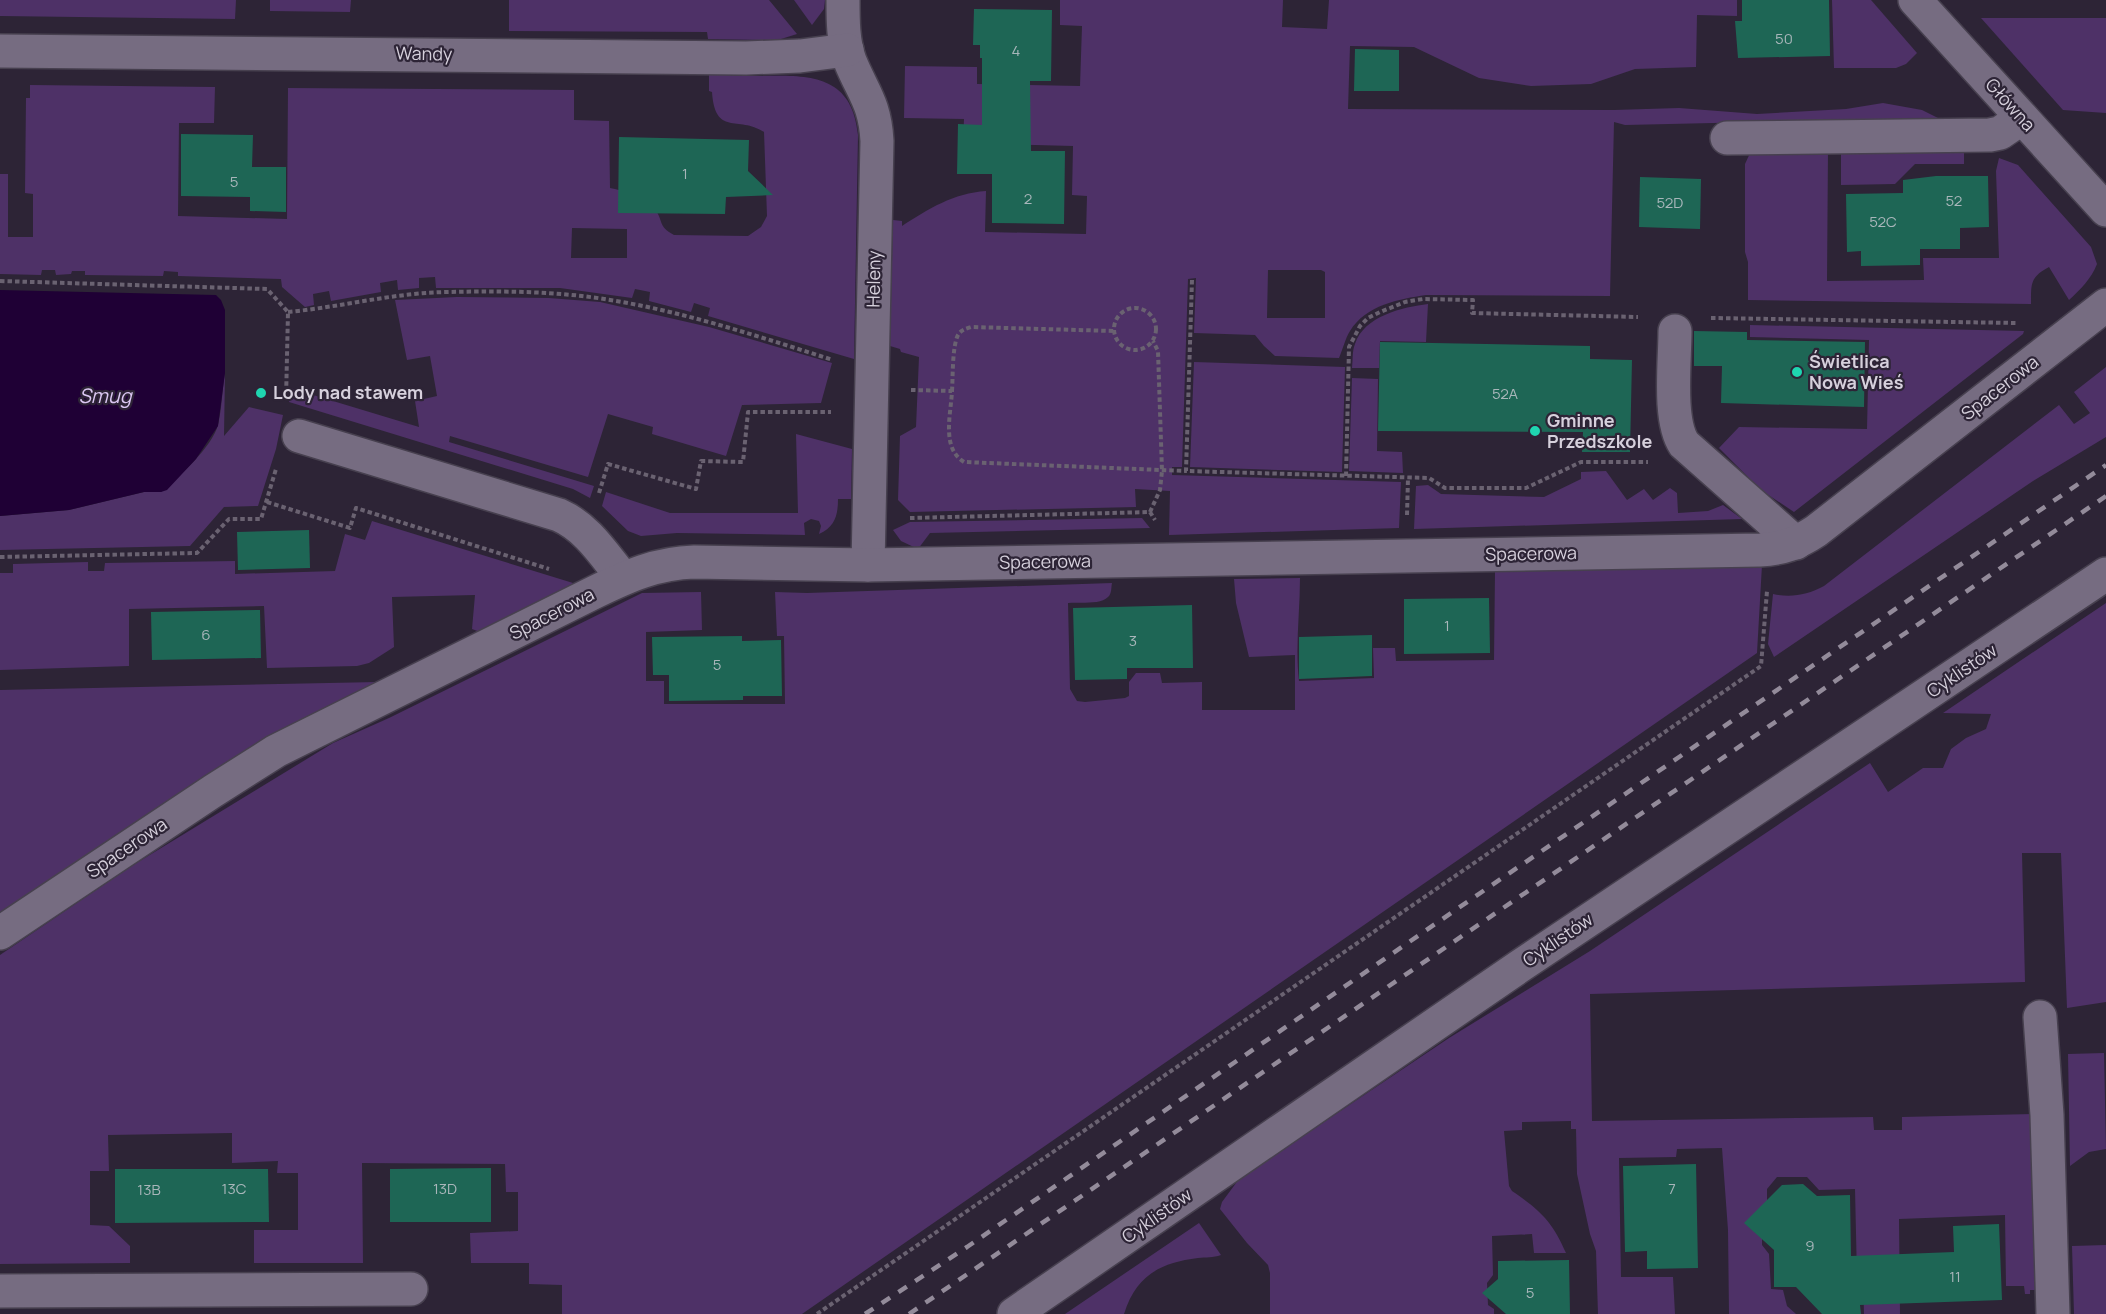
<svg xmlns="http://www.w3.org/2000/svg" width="2106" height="1314" font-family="Manrope,sans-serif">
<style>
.green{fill:#4e3167;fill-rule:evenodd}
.water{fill:#1f0035}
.building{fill:#1e6655}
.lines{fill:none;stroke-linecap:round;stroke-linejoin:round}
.minor-casing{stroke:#47404f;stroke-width:36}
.path{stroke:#6a6271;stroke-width:4;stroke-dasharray:4.5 3;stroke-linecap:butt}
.minor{stroke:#766c81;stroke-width:33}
.rail{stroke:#938b9a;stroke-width:4.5;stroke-dasharray:10 10;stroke-linecap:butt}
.poi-dot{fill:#1fd5b0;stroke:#2d2436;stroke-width:2}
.labels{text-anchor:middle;stroke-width:4.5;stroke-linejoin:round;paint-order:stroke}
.number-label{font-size:15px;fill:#a8b6ba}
.street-label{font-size:18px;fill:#d6d0dc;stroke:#2d2436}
.poi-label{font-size:18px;font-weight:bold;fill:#d6d0dc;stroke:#2d2436;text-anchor:start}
.water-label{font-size:20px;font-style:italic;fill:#dbc7f2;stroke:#2d2436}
</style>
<rect width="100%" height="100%" fill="#2d2436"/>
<g class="green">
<polygon points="0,0 236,0 235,19 0,16"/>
<polygon points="270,0 351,0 350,12 270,11"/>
<polygon points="492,0 769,0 797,34 781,39 771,40 708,39 707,32 509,31 509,0"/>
<polygon points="794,0 825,0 824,9 812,25"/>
<path d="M1060,0h223l-1,27 45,2 2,-29h408v16l-40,-1 -1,52 -61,2 -44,15 -60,2 -52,-8 -65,-31 -64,-1 -2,63 266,1 65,-2 78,6 89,-5 37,-6 39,7 16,8 -313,7 -11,-3 -4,174 -184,-1c-27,4 -60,10 -76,36 -5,8 -7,18 -11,27l-64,-2 -11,-10 -9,-11 -61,-2 2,-55 -8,1 -6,188h-10v8l229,7 -2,46 -230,7 1,-44 -35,-2 1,18 -226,5 -12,-12 2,-64 16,-9 3,-70 -18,-5 -1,-3 -10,-3 3,-126 9,1v5c26,-17 52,-33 84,-35l-1,41 101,2 1,-38 -15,-1 1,-49 -110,-3 1,-24 -60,-1 1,-52 72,1v17l103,2 2,-60 -22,-1zM1268,270h53l4,2v46h-58z"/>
<polygon points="1832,0 1871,0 1917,53 1906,64 1896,68 1834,68"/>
<polygon points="1981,18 2106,18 2106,113 2063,110"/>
<path d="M709,74c17,1 34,2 51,2 49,-1 92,-2 98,59l-4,224 -146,-43 2,-8 -16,-5 -3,9 -42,-11 1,-9 -15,-3 -3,9 -72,-10h-124l-1,-11 -16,1v10l-21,2 -1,-10 -17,3 1,9 -50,9 -2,-10 -16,3 1,11 -9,2 -23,-20 -1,-8 -103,-3v-4l-14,-1 -1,5 -78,-1v-4h-13l-1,3 -15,1 -1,-5h-13l-1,5 -41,-1v-100h8v63h25v-43l-8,-1 1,-95h4v-13l185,2 -1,36h-35l-1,93 109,3 1,-131 286,2v30l35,1 1,67c12,2 36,10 44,20 10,12 3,18 20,27l74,1 13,-9 6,-11 -3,-84c-26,-17 -49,5 -52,-40l-3,-1zM572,228l55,1v29h-56z"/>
<polygon points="1964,149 1964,164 1915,164 1895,184 1841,185 1841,150"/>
<path d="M1828,150l-1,131 97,-1 -1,-22h76l-3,-87 3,-13 19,7 73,82 6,17c-6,15 -16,25 -28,36l-20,-33c-19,10 -18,17 -18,37l-283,-4v-38l-3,-10v-88l6,-13z"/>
<polygon points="457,297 549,298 600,302 709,327 832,363 821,403 742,405 726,456 652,434 653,427 608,414 588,477 450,436 449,442 594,486 590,498 573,489 289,402 290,388 419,427 415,401 437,396 430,356 407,360 395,300"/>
<path d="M1428,304l-2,38 -46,-1 -1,27h-27c1,-8 0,-17 3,-24 9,-28 48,-37 73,-40z"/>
<polygon points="1750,325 2024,331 2023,334 1794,512 1761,490 1719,448 1739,427 1867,429 1869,340 1750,337"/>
<polygon points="1194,362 1345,367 1342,472 1190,467"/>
<path d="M2106,367v70l-73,44 -259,176 -6,-13 5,-50c18,4 34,1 51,-8l235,-181 15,19 16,-11 -16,-21z"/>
<path d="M225,373l-1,63 25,-29 34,8 -7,34 -18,57 -34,1 -34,39 -190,4v-34l69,-6 75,-18h17c18,-15 51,-45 57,-67 4,-17 4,-35 7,-52z"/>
<polygon points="1352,378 1378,379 1377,451 1402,452 1403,473 1349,471"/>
<path d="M796,434l56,15 -1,50h-13c0,16 -3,28 -19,35l2,-8 -2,-5 -8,-2 -7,4 1,12 -128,-2 -36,3 -13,-5 -26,-25 4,-14 64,21h128z"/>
<polygon points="1606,471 1627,500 1644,489 1653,500 1670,488 1677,493 1678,513 1708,511 1723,505 1742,519 1414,529 1416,486 1428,485 1441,494 1544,497 1581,479 1581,472"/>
<polygon points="1142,518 1150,528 930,533 918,549 901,541 893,530 910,522"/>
<polygon points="372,521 573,583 568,589 480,632 472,629 475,595 392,597 394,647 369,663 357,666 267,668 264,606 129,609 129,666 0,670 0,573 13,573 13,564 88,562 88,571 104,571 105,563 235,561 235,574 335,571 345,534 365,540"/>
<path d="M1762,565l-5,88 -955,661h-240v-29l-33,-1v-21h-58l-1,-30 48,-2v-39h-12l-1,-28 -143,-1 1,100h-109v-33h44v-57h-21l1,-12 -46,2v-30l-124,2 1,36h-19v54l19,1 21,20v17l-130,1v-309l130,-88 203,-124 56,-25 253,-125 59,-1 1,38 -56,2v49h18v23h121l-1,-68h-7l-2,-44 32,1 305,-10c-1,4 0,11 -4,14 -8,8 -29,5 -40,6l2,86 7,12 8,1 40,-4 4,-2v-14l7,-9h24l2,10 40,-1v28h93v-55l-46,2 -13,-54 -2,-24 66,-1c0,34 -5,69 -1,103l75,-3 -1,-30h22l1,13 98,-1 1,-88z"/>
<path d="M2106,603v399l-39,6 -6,-155h-39l3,129 -435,12 2,127 281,-4 1,13h28v-13l131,-3 2,176h-5v4h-5l-1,-8h-18l-1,-71 -106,4 1,95h-36l-1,-36 -6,-1 -2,-88 -36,1 -12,-13h-30l-10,12v31l-5,7v18l7,9 2,35 12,1 4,16 9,8h-67l-1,-84 -6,-82 -45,1 -1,8 -57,1 2,119h52l2,37h-77l-2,-63 -6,-17 -13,-60 -1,-45h-5v-8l-49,1v8l-18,1 5,55 3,5c28,19 40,30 54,62h-32l-2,-19 -40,2 1,39 -6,8 1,22 6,4v5h-224v-41l-2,-8 -21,-22 -27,-34 2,-7 17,-23 210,-141 141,-87 280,-188 18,29 35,-24h20l8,-19 15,-11 20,-9 5,-15 -48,-1z"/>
<polygon points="378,682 270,736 0,913 0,690"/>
<polygon points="2104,1053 2106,1149 2089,1152 2070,1166 2068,1054"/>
<path d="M1199,1223l22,32c-8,3 -15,2 -23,3 -39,5 -62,18 -74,56h-59z"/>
<polygon points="2106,1245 2106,1314 2074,1314 2072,1246"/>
</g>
<polygon class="water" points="0,290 216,295 221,300 225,310 225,373 218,426 196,459 167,490 161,492 144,492 69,510 0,516"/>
<g class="building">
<polygon points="1742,0 1829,0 1830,56 1738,58 1735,21 1742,21"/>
<polygon points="974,9 1052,10 1051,81 1030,81 1031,151 1065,151 1064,224 992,223 992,174 957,174 958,124 982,125 982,58 980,58 980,45 973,45"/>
<polygon points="1355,49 1399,50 1399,91 1354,91"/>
<polygon points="181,134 253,135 252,167 286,167 286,212 250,211 250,197 181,196"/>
<polygon points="619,137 749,140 748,171 773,195 726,197 725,214 618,213"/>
<polygon points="1936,176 1988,176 1989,227 1960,228 1960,249 1920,249 1920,265 1861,266 1861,251 1847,252 1846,194 1903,193 1903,180"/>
<polygon points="1640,177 1701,179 1700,229 1639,227"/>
<polygon points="1694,331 1747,332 1747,340 1865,342 1864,407 1721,403 1722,366 1694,366"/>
<polygon points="1380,342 1590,346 1590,359 1632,360 1630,452 1582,452 1583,432 1378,431"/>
<polygon points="309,530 310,568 238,570 237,532"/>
<polygon points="1489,598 1490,653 1404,654 1404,599"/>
<polygon points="1192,605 1193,668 1127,668 1127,679 1075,680 1073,608"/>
<polygon points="260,610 261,658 152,660 151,612"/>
<polygon points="1372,635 1372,676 1299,679 1299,637"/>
<polygon points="742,636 742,641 781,640 782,696 743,696 743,700 669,701 669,675 653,675 652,637"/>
<polygon points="1696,1164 1698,1268 1647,1269 1647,1251 1625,1252 1623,1166"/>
<polygon points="491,1168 491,1222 390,1222 390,1169"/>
<polygon points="115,1169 268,1169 269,1222 115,1223"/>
<polygon points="1803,1184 1817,1196 1850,1195 1851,1256 1954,1252 1953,1226 1999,1224 2002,1300 1860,1305 1861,1314 1822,1314 1796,1287 1774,1287 1774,1250 1744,1223 1782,1185"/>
<polygon points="1569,1260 1570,1314 1506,1314 1482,1293 1498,1279 1498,1261"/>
</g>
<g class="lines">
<defs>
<g id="minor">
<path d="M843,0c0,20 0,42 7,61 13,32 25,42 27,80l-9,424"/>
<polyline points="1915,0 2106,210"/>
<polyline points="0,51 746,58 800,56 847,50"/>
<polyline points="1727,138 1990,135 2000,133 2022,118"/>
<path d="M1675,331c0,30 -7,89 9,113l112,99"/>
<path d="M299,436l260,79c29,13 45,40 64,63"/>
<path d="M0,933l213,-142 63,-40 319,-159c33,-16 62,-29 99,-30l174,3 892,-15c22,-1 38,-7 56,-19l290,-226"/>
<polyline points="2040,1017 2047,1115 2053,1314"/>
<polyline points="0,1291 411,1289"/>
<polyline points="1014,1314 1520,966 2106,574"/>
</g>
</defs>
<use href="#minor" class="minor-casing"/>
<g class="path">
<polyline points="1192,280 1186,471 1429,478 1445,488 1526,488 1581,462 1648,462"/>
<polyline points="0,281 267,289 288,312 286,400"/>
<circle cx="1135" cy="329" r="21"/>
<path d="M288,312c53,-5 105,-19 158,-20 45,-1 92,-1 136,4 85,10 169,38 251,64"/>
<polyline points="1711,318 2016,323"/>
<path d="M911,390l41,1c-1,23 -11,57 12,71l222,9"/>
<path d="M952,391c1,-14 0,-44 6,-56 3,-5 7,-6 13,-8l143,4"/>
<polyline points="1346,476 1349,347 1360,326 1368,318 1380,312 1405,302 1423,299 1473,300 1472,313 1638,317"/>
<polyline points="599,493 608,464 696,489 701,461 743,462 748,412 831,412"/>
<polyline points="267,502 350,528 356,508 549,569"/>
<polyline points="1150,512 1160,490 1162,471 1158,351 1153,341"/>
<polyline points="1407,515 1408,478"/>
<polyline points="910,518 1150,512 1155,520"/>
<polyline points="0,557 197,553 229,519 261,519 276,469"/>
<polyline points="817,1314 1761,666 1767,591"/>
</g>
<use href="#minor" class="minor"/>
<g class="rail">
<polyline points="865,1314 967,1247 1454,911 2106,465"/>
<polyline points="909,1314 2106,496"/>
</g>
</g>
<g class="poi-dot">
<circle cx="1797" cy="372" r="6"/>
<circle cx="261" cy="393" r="6"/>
<circle cx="1535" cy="431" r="6"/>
</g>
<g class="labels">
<g class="number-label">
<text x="1784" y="44">50</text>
<text x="1016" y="56">4</text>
<text x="685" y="179">1</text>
<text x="234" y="187">5</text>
<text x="1028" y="204">2</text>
<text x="1954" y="206">52</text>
<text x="1670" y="208">52D</text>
<text x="1883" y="227">52C</text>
<text x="1505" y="399">52A</text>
<text x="1447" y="631">1</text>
<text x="206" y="640">6</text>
<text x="1133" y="646">3</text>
<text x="717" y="670">5</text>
<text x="234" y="1194">13C</text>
<text x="445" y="1194">13D</text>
<text x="1672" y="1194">7</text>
<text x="149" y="1195">13B</text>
<text x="1810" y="1251">9</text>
<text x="1955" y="1282">11</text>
<text x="1530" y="1298">5</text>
</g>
<g class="street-label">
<text transform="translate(424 54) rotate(1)" y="6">Wandy</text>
<text transform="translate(2010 105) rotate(48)" y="6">Główna</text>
<text transform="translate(874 279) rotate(-89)" y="6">Heleny</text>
<text transform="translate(2000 388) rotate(-38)" y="6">Spacerowa</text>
<text transform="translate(1531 554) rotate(-1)" y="6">Spacerowa</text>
<text transform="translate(1045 562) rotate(-1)" y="6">Spacerowa</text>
<text transform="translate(552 614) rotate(-27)" y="6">Spacerowa</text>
<text transform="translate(1962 671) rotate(-34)" y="6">Cyklistów</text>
<text transform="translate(127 848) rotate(-34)" y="6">Spacerowa</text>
<text transform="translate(1558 940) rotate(-34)" y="6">Cyklistów</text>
<text transform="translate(1157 1216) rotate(-35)" y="6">Cyklistów</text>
</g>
<g class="poi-label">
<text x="1809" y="368">Świetlica<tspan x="1809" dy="21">Nowa Wieś</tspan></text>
<text x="273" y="399">Lody nad stawem</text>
<text x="1547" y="427">Gminne<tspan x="1547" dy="21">Przedszkole</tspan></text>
</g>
<g class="water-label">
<text x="105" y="403">Smug</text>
</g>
</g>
</svg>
